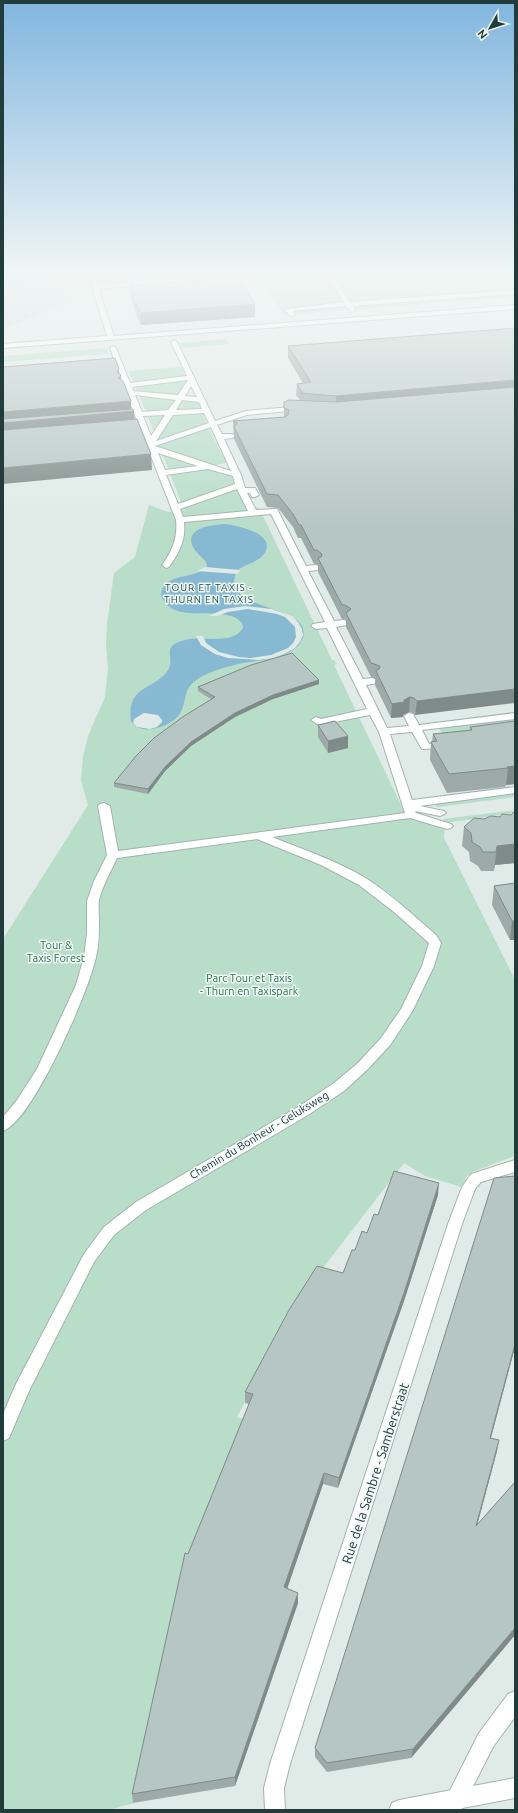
<svg xmlns="http://www.w3.org/2000/svg" width="518" height="1813" font-family="Ubuntu,sans-serif">
<style>
.built{fill:#cedbd8}
.green{fill:#b8ddc9}
.water{fill:#87b9d2}
.pier{fill:#e0ebe8}
.lines{fill:none;stroke-linecap:round;stroke-linejoin:round}
.pedestrian-casing{stroke:#a3b3b0;stroke-width:2}
.minor-casing{stroke:#a3b3b0;stroke-width:2}
.tertiary-casing{stroke:#a3b3b0;stroke-width:2}
.secondary-casing{stroke:#9fb7b3;stroke-width:2}
.pedestrian{fill:#fff;fill-rule:evenodd}
.minor{fill:#fff;fill-rule:evenodd}
.tertiary{fill:#fff;fill-rule:evenodd}
.secondary{fill:#fff;fill-rule:evenodd}
.wall{fill:#9daaa7}
.shaded-wall{fill:#7f8b88}
.building{fill:#b6c6c2;stroke:#7f8b88}
.labels{text-anchor:middle;stroke-width:3;stroke-linejoin:round;paint-order:stroke}
.far-neighbourhood-label{font-size:10px;letter-spacing:1px;fill:#1c4f4b;stroke:#f1f8f6}
.park-label{font-size:11px;fill:#2a7454;stroke:#f1f8f6}
.street-label{font-size:11px;fill:#213c3a;stroke:#f1f8f6}
.near-street-label{font-size:13px;fill:#213c3a;stroke:#f1f8f6}
</style>
<rect width="100%" height="100%" fill="#e0ebe8"/>
<polygon class="built" points="36,286 70,287 74,300 3,329 3,288"/>
<g class="green">
<polygon points="229,276 515,276 515,297 284,315 266,287 256,288 251,280 201,282 125,289 121,279 135,280"/>
<polygon points="226,339 229,344 182,348 180,343"/>
<polygon points="107,348 109,354 3,362 3,356"/>
<polygon points="181,367 186,378 134,384 129,371"/>
<polygon points="186,379 188,383 180,396 137,391 135,385"/>
<polygon points="138,393 178,398 169,412 146,413"/>
<polygon points="182,398 196,400 201,410 174,411"/>
<polygon points="202,412 207,424 157,441 157,438 173,413"/>
<polygon points="168,414 155,435 147,415"/>
<polygon points="208,426 226,463 210,466 161,450 158,443"/>
<polygon points="162,453 205,466 169,471"/>
<polygon points="209,468 231,475 236,485 182,505 170,473"/>
<path d="M237,487l18,21h4l3,6 70,146h2l3,4 -3,1 70,146 41,12 -2,-4 72,-9v3l-70,10 -1,15 71,142v176l-43,16 -5,4 -6,11 -36,-11 -21,-13 -88,114 -27,44 -52,96 9,3 -112,383c-5,2 -21,5 -24,7h-107v-871l85,-134 -7,-25 2,-23 5,-21 17,-39 3,-29 -2,-23 1,-21 7,-51 21,-16 14,-52 19,7 16,-2 -1,-3z"/>
<polygon points="515,719 515,744 447,743 439,728"/>
<polygon points="515,793 515,797 437,807 435,803"/>
</g>
<g class="water">
<polygon points="3,276 229,276 126,280 112,276 51,279 48,283 42,285 3,288"/>
<path d="M224,524c12,1 56,10 39,31 -6,8 -19,9 -26,16 -20,42 75,31 66,66 -6,22 -47,23 -65,27 -12,3 -26,7 -37,13 -21,12 -12,23 -22,38 -9,12 -39,22 -48,6 -5,-36 24,-31 37,-51 8,-13 -9,-24 17,-30 17,-5 47,6 58,-12l-1,-5c-17,-21 -70,5 -81,-28 3,-25 36,-14 46,-29l-1,-4c-5,-6 -11,-10 -14,-17 -6,-18 22,-20 32,-21z"/>
</g>
<g class="pier">
<polygon points="205,567 240,570 237,574 197,571"/>
<polygon points="245,606 272,609 292,616 298,622 302,629 303,635 300,642 295,648 286,653 274,658 258,660 228,658 215,654 201,645 196,636 203,636 206,643 219,652 239,657 250,658 271,655 288,648 293,643 296,637 295,627 285,617 277,614 248,609 228,612 217,616 209,616 224,609"/>
<polygon points="144,713 158,715 162,720 162,722 157,727 150,729 137,727 133,723 134,719"/>
</g>
<g class="lines">
<defs>
<g id="pedestrian">
<polygon points="273,276 321,276 318,278 223,281 220,279 223,277"/>
<polygon points="327,276 333,276 350,302 515,290 515,294 352,306 355,310 352,312 346,306 293,311 295,315 290,316 285,310 286,309 344,302"/>
<polygon points="203,278 205,279 205,281 95,289 92,287 95,285"/>
<path d="M174,340l3,2 38,79 31,-10 55,-5 4,2 -4,2 -54,5 -30,10 5,9h10l4,2 -4,2 -8,1 17,36 4,13h10l4,7 -4,2h-3l-2,-4h-3l9,17 21,-1 29,57 10,-1 4,3 -1,2 -11,1 26,50 10,-1 5,3 -2,2 -11,2 27,52 10,-1 5,3 -1,2 -11,2 21,43 22,-2 -5,-10 5,-3 4,1 6,11 96,-12v6l-93,11 7,14 22,-1 1,2 -5,3 -25,1 -10,-17 -22,2 22,66 103,-13v6l-95,13 24,5 2,2 -6,3 -25,-5 1,2 35,11 2,2 -2,2 -4,1 -37,-11 -138,19c32,13 66,24 95,42 25,16 47,37 69,56l5,8 -7,23 -21,44 -22,34 -23,25 -24,22 -36,24 -162,95 -32,25 -20,27 -65,129 -20,47 -6,3v-27l13,-30 68,-130 20,-27 32,-25 162,-95 36,-24 24,-20 23,-25 20,-29 21,-43 7,-23 -35,-31 -35,-27 -38,-20 -64,-26 -140,19c-6,13 -14,27 -18,42 -1,6 0,14 0,21 0,12 0,24 -3,36 -6,32 -64,165 -93,174v-14l14,-17 20,-31 39,-84 8,-28 3,-24v-32l7,-20 13,-26 -9,-49 2,-2 4,-1 6,3 8,45 287,-38 -26,-81 -9,-17 -51,10 -8,-5 5,-3 5,2 46,-10 -40,-81 -11,1 -5,-3 2,-2 12,-2 -54,-108 -87,8c2,18 -5,31 -15,45l-3,1 -4,-3c10,-14 16,-27 14,-45l-49,-125 -7,-3 6,-2 -1,-2 -6,-2 4,-2 -13,-36 3,-2 3,2 14,35 57,-7 -16,-34zM188,380l-10,15 -45,-4 -1,-4zM191,386l6,11 -12,-1zM135,395l41,5 -8,10 -26,2zM182,400l17,2 3,7 -26,1zM204,413l5,10 -53,18 17,-26zM165,415l-14,21 -8,-20zM211,427l20,44 -76,-25zM158,453l40,13 -33,4zM208,469l25,7 2,8 -57,20 -12,-29zM237,489l11,22 -65,6 -3,-8z"/>
</g>
<g id="minor">
<polygon points="515,1160 515,1172 481,1182 475,1189 462,1224 290,1764 284,1788 285,1810 265,1810 264,1788 270,1764 448,1224 462,1187 471,1174"/>
<polygon points="515,1691 515,1717 493,1747 461,1810 440,1810 479,1733 508,1694"/>
</g>
<polygon id="tertiary" points="91,276 97,276 101,297 114,336 515,305 515,309 3,348 3,344 107,336 95,297"/>
<polygon id="secondary" points="515,1778 515,1798 452,1810 389,1810 392,1803 399,1800"/>
</defs>
<use href="#pedestrian" class="pedestrian-casing"/>
<use href="#minor" class="minor-casing"/>
<use href="#tertiary" class="tertiary-casing"/>
<use href="#secondary" class="secondary-casing"/>
<use href="#pedestrian" class="pedestrian"/>
<use href="#minor" class="minor"/>
<use href="#tertiary" class="tertiary"/>
<use href="#secondary" class="secondary"/>
</g>
<g class="wall">
<polygon points="215,276 255,317 141,325 136,315 131,297 130,285 215,279"/>
<polygon points="515,328 415,715 413,713 409,712 403,715 403,717 391,718 375,685 375,679 371,677 346,627 346,620 345,619 342,619 318,572 318,565 317,564 314,564 301,538 298,538 293,527 278,508 267,507 234,439 233,421 284,417 284,402 300,400 296,395 297,384 303,383 288,358 288,346"/>
<polygon points="319,684 273,699 235,717 191,746 165,771 148,794 114,787 114,783 211,699 198,691 198,687"/>
<polygon points="515,722 515,784 506,785 505,787 447,793 430,760 431,742 432,742 433,734 470,730 470,727"/>
<polygon points="318,725 348,748 328,753 318,737"/>
<polygon points="515,812 515,863 495,865 494,871 481,871 478,866 470,861 469,852 462,846 464,827 484,819 511,815"/>
<polygon points="515,883 515,940 510,940 492,905 494,886"/>
<polygon points="515,1176 515,1347 491,1438 499,1440 497,1451 477,1525 515,1482 515,1635 411,1758 327,1772 315,1757 315,1748"/>
<polygon points="438,1195 404,1301 338,1488 323,1484 287,1588 298,1603 235,1786 133,1803 132,1794 188,1554 249,1404 245,1403 245,1392 343,1273 355,1250 378,1215"/>
</g>
<g class="shaded-wall">
<polygon points="255,304 255,317 141,325 141,313"/>
<polygon points="119,369 119,376 121,375 122,390 119,393 117,372"/>
<polygon points="515,380 515,392 336,408 336,396"/>
<polygon points="131,401 131,411 134,411 135,426 3,438 3,412"/>
<polygon points="151,454 152,470 3,484 3,468"/>
<polygon points="319,680 319,684 273,699 235,717 191,746 165,771 148,794 148,789 165,767 191,742 235,713 273,695"/>
<polygon points="515,689 515,703 415,715 417,701"/>
<polygon points="410,697 409,712 403,715 403,717 391,718 392,704 404,700"/>
<polygon points="348,736 348,748 328,753 328,741"/>
<polygon points="515,766 515,784 506,785 508,768 507,767"/>
<polygon points="515,844 515,863 495,865 494,871 497,846"/>
<polygon points="512,921 515,921 515,940 510,940"/>
<polygon points="439,1183 438,1195 404,1301 338,1488 339,1478"/>
<polygon points="515,1344 515,1347 488,1448 490,1438"/>
<polygon points="499,1440 497,1451 474,1537 476,1526"/>
<polygon points="324,1473 323,1484 284,1598 284,1587"/>
<polygon points="298,1593 298,1603 235,1786 235,1777"/>
<polygon points="515,1628 515,1635 411,1758 413,1749"/>
</g>
<g class="building">
<polygon points="215,276 237,276 255,304 141,313 135,302 130,285 217,279"/>
<polygon points="515,328 515,380 336,396 300,393 302,392 297,384 311,382 288,346"/>
<polygon points="115,358 119,369 117,372 121,375 118,378 123,381 131,401 3,412 3,367"/>
<polygon points="515,387 515,689 417,701 414,698 410,697 404,700 404,702 392,704 376,671 379,669 380,666 371,663 346,613 351,609 345,605 342,605 318,558 321,557 322,554 317,550 314,550 301,525 299,525 293,514 278,495 267,494 234,427 237,423 233,421 285,417 288,415 289,410 284,408 284,402 289,400 337,402"/>
<polygon points="133,409 134,411 3,423 3,419"/>
<polygon points="137,419 151,454 3,468 3,430"/>
<polygon points="292,653 319,680 273,695 235,713 191,742 165,767 148,789 114,783 136,756 154,738 184,716 215,697 198,687 251,665"/>
<polygon points="335,721 348,736 328,741 318,725"/>
<polygon points="515,721 515,766 507,767 508,768 449,774 431,742 437,741 433,734 472,730 470,727"/>
<polygon points="514,812 515,812 515,844 497,846 496,852 483,852 480,847 472,842 471,833 464,827 474,818 484,819 491,816 500,817 502,814 511,815"/>
<polygon points="515,883 515,921 512,921 494,886"/>
<polygon points="394,1171 439,1183 405,1290 339,1478 324,1473 284,1587 298,1593 235,1777 132,1794 185,1553 188,1554 253,1394 245,1392 289,1310 317,1266 343,1273 352,1250 355,1250 362,1231 367,1233 374,1214 378,1215"/>
<polygon points="515,1176 515,1344 490,1438 499,1440 476,1526 515,1482 515,1628 413,1749 327,1763 315,1748 494,1178"/>
</g>
<linearGradient id="sky" x2="0" y2="1"><stop stop-color="#81b6df"/><stop offset="0.52" stop-color="#f1f6f5"/><stop offset="1" stop-color="#f1f6f5" stop-opacity="0"/></linearGradient>
<rect width="518" height="529" fill="url(#sky)"/>
<g class="labels">
<g class="far-neighbourhood-label">
<text x="209" y="591">TOUR ET TAXIS -<tspan x="209" dy="12">THURN EN TAXIS</tspan></text>
</g>
<g class="park-label">
<text x="56" y="949">Tour &amp;<tspan x="56" dy="13">Taxis Forest</tspan></text>
<text x="249" y="982">Parc Tour et Taxis<tspan x="249" dy="13">- Thurn en Taxispark</tspan></text>
</g>
<g class="street-label">
<text transform="translate(259 1135) rotate(-31)" y="4">Chemin du Bonheur - Geluksweg</text>
</g>
<g class="near-street-label">
<text transform="translate(375 1473) rotate(-72)" y="5">Rue de la Sambre - Samberstraat</text>
</g>
</g>
<rect width="518" height="1813" fill="none" stroke="#213c3a" stroke-width="8"/>
<g transform="translate(490 28) rotate(231)" stroke="#f1f8f6" stroke-width="3" paint-order="stroke">
<path d="M0-3L7 15L0 10L-7 15Z" fill="#213c3a"/>
<text y="-6" font-size="11" font-weight="bold" text-anchor="middle" fill="#213c3a">N</text>
</g>
</svg>
